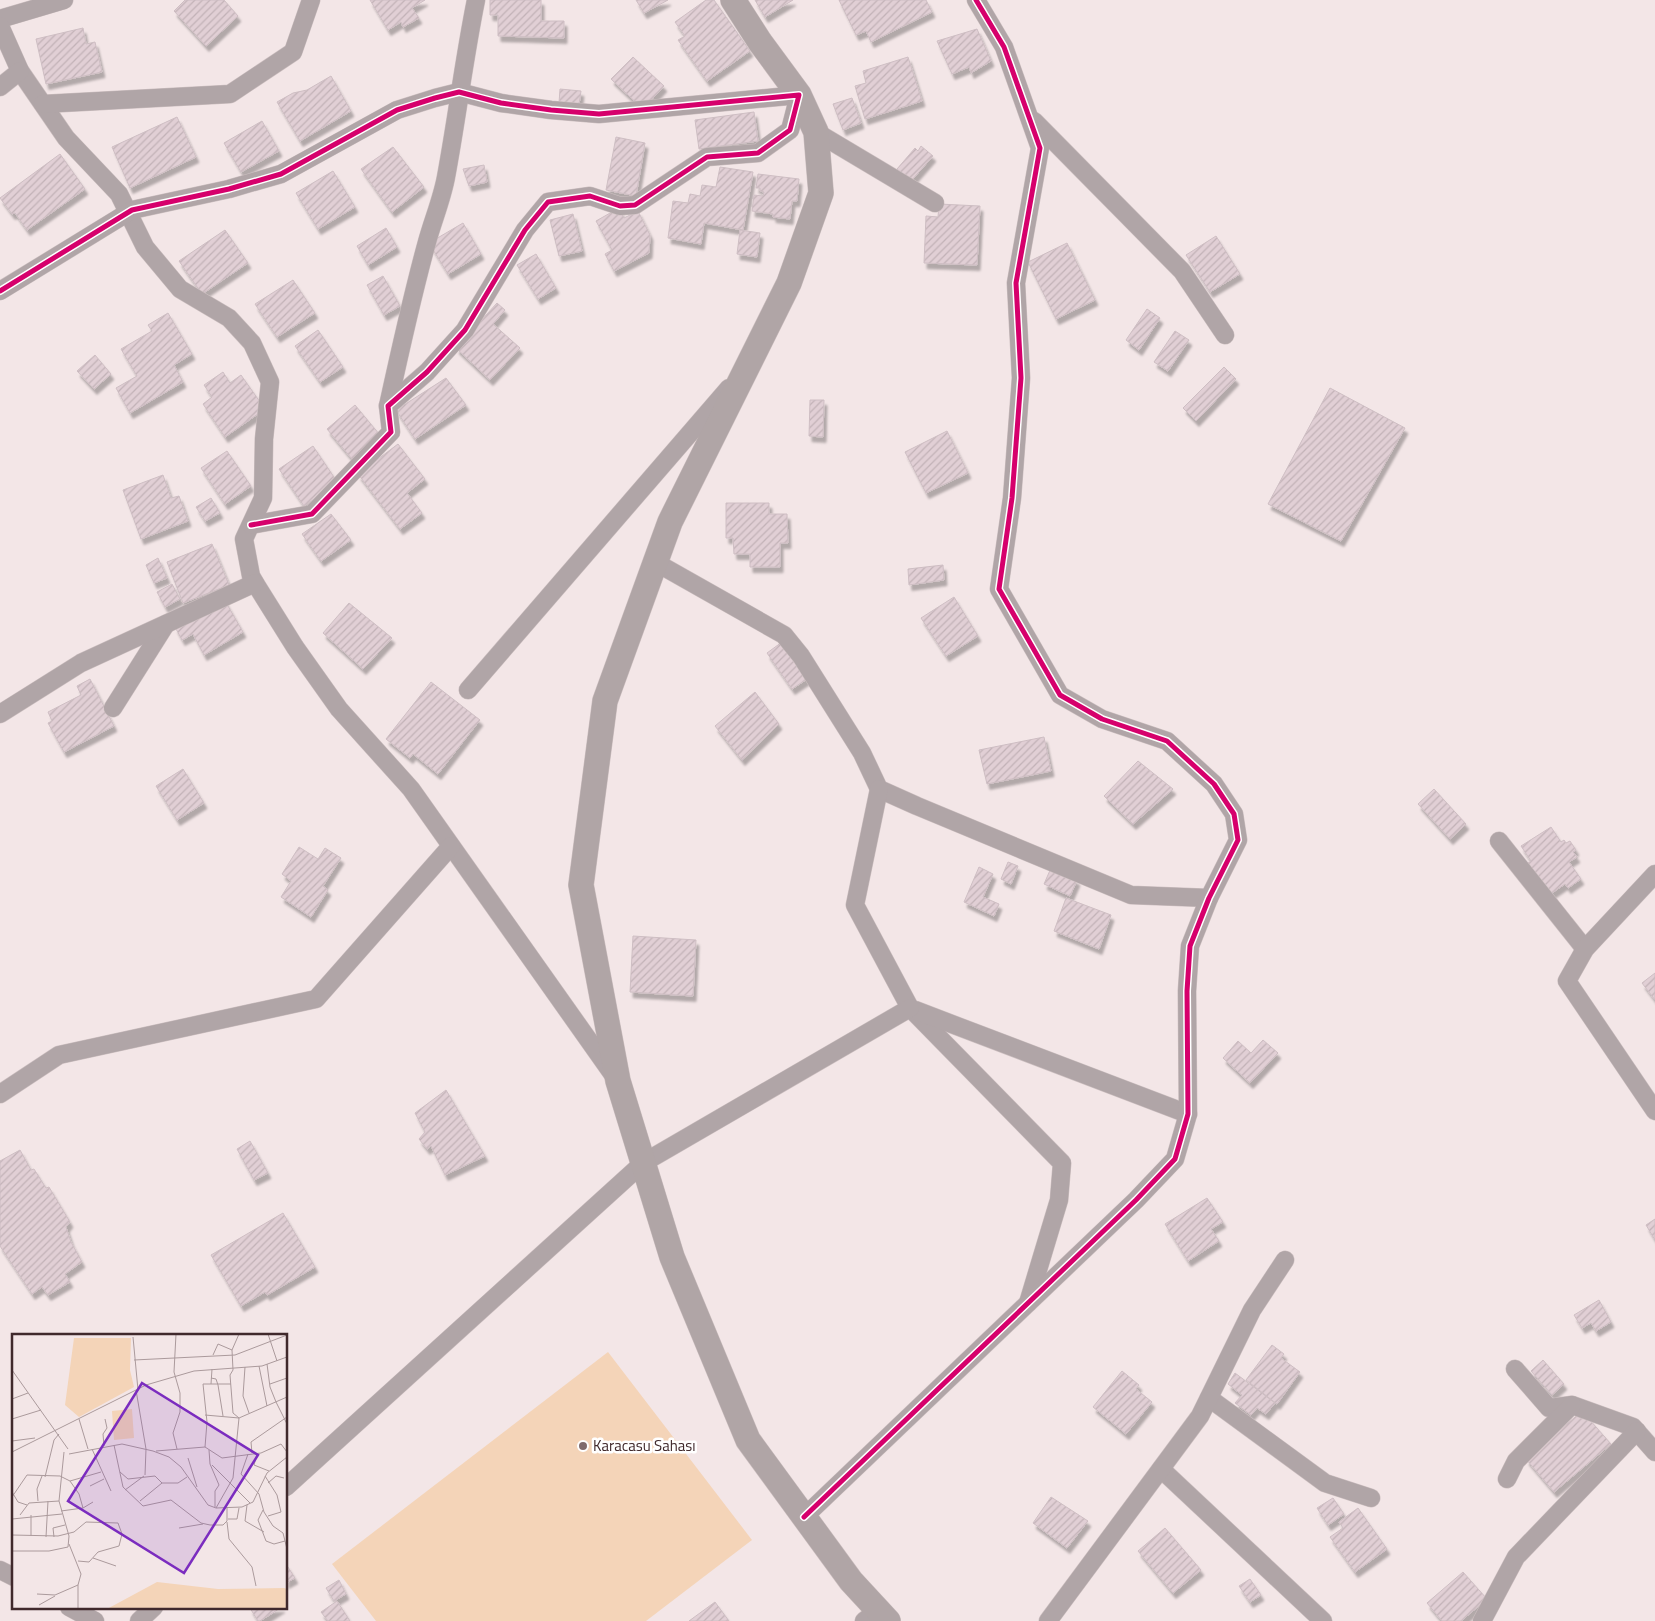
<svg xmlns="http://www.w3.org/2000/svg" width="1655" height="1621" font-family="'Titillium Web',sans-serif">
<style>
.garden{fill:#f4d4b8}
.building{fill:url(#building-hatch);stroke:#cebec3;filter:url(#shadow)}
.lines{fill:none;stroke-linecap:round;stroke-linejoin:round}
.street-casing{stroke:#cec1c2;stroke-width:19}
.secondary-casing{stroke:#cec1c2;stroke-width:26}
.street{stroke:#b0a5a7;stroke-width:18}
.secondary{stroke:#b0a5a6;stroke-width:25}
.cycleway-casing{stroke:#fff;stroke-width:8}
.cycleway{stroke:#d6006c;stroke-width:5}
.poi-dot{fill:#7f6b6d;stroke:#fff;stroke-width:2}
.labels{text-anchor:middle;stroke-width:5;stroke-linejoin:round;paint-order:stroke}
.poi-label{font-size:15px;fill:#40292c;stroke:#fff;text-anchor:start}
.inset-road{fill:none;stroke:#ab9a9c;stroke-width:1}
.view{fill:#7b2cbf;fill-opacity:0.15;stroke:#7b2cbf;stroke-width:2.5}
.inset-edge{fill:none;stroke:#40292c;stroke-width:2.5}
</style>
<defs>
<pattern id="building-hatch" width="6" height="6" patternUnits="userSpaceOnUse" patternTransform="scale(1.25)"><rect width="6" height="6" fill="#e1cfd5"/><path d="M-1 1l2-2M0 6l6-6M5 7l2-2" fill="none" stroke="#c2b2b7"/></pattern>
<filter id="shadow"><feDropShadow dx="3" dy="5.5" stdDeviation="1" flood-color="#0004"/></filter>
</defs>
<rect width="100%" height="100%" fill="#f3e6e7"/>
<polygon class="garden" points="608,1352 752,1540 646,1621 376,1621 332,1564"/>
<g class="building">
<polygon points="185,0 224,0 238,16 206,46 174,11"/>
<polygon points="370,0 425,0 412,8 419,18 403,27 401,22 388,30"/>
<polygon points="490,0 541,0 541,21 564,21 564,38 498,36 498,15 490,15"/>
<polygon points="636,0 668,0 644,13"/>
<polygon points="706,0 714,0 750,51 707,81 678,40 685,36 675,22"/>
<polygon points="755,0 793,0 765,17"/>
<polygon points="839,0 926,0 932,12 871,42 866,31 856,35"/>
<polygon points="83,28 86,44 95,42 102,72 46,84 36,39"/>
<polygon points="977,29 991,61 971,73 969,67 952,74 937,41"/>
<polygon points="633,57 664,86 643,109 611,79"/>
<polygon points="908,57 922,101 865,119 855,86 866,83 863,71"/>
<polygon points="331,76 351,111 300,141 277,102 293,93 307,90"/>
<polygon points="560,89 581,91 579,105 559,103"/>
<polygon points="852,98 861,123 843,130 833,104"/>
<polygon points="754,112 758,141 699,149 695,120"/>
<polygon points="177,117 196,157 130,188 112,147"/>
<polygon points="262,121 279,151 241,172 224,143"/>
<polygon points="616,137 645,143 636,196 606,190"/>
<polygon points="921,146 933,156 911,181 897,169 915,148 918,151"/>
<polygon points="393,147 424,187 392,212 361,169"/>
<polygon points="60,154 85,189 27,230 15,213 12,214 0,198"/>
<polygon points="484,165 487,182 469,186 463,169"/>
<polygon points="720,167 753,172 743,230 704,223 701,244 668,238 673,201 688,203 690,194 700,196 702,185 716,187"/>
<polygon points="333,171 355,207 318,229 296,193"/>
<polygon points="758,174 799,179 797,201 792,201 790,219 773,217 773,214 752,211 754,195 763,196 764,192 760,191 760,188 756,188"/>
<polygon points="939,204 980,206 977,265 924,263 926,216 938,217"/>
<polygon points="619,208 624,218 638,211 650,235 649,253 614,271 605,254 612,250 596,221"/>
<polygon points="573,214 582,251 559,256 550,220"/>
<polygon points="463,223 481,254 448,274 429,243"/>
<polygon points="386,228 397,247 368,265 357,246"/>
<polygon points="225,230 248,263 202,294 179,261"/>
<polygon points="740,230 760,233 757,257 737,254"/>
<polygon points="1216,236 1240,274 1210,292 1186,255"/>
<polygon points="1067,243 1095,300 1056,319 1028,262"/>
<polygon points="536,254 556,288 538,299 517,265"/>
<polygon points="383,276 400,306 384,315 367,285"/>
<polygon points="293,280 315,313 277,337 255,304"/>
<polygon points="497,303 505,310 493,324 520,348 490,380 456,348"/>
<polygon points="1147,309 1160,318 1139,350 1126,340"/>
<polygon points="168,313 192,354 174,365 183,382 130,413 116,388 137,376 121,349 152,331 148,325"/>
<polygon points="318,330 343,367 320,382 295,346"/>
<polygon points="1175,331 1189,340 1168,371 1154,362"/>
<polygon points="95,355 111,374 94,389 77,371"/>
<polygon points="1224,367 1236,379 1196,421 1183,408"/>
<polygon points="223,372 230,383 241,375 265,409 225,437 203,404 212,397 204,385"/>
<polygon points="446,378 466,405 415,439 396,410"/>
<polygon points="1330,388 1405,428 1341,541 1268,504"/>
<polygon points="810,400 824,400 823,437 809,436"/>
<polygon points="355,405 380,435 352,459 327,429"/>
<polygon points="947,431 968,473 926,493 905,452"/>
<polygon points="398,444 425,479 407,493 422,513 400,529 358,474"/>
<polygon points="313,446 338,483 304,506 279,469"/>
<polygon points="227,451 251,486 225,504 201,468"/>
<polygon points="163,475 171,498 179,496 188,521 141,539 123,490"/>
<polygon points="211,498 220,513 205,521 196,507"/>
<polygon points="726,503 769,503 769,514 787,514 788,543 780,543 780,567 750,567 750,554 734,554 733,538 726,538"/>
<polygon points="331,514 351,540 321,561 302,534"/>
<polygon points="212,544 229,585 183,603 167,562"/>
<polygon points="158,558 167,578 154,583 146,565"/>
<polygon points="943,565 944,580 909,585 908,569"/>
<polygon points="172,584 180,599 165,607 157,592"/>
<polygon points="954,597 978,636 946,656 921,618"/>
<polygon points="224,599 243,632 204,655 193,634 182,640 175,627"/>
<polygon points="349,603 392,638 363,669 323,633"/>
<polygon points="782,642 807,679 792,689 767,653"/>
<polygon points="90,679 114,726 64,752 48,723 52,721 48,712 81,695 77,686"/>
<polygon points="431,682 480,720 438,774 413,754 410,758 386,739"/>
<polygon points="755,692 779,724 742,760 715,726"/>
<polygon points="1044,737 1051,771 987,784 979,750"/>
<polygon points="1138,761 1173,789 1133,824 1104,796"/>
<polygon points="183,769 204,803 177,820 156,786"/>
<polygon points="1434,789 1466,824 1450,839 1418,804"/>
<polygon points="1551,827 1561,842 1564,840 1566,843 1570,841 1576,850 1573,852 1577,857 1569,862 1581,879 1568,888 1565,884 1549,895 1528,863 1531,861 1521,846"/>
<polygon points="299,847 318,859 325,848 341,858 323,886 328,890 311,917 281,897 291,881 282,874"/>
<polygon points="1008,862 1018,866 1011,884 1001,879"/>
<polygon points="979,867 993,874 983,897 999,904 994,916 964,902"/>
<polygon points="1051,868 1077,880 1070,896 1044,884"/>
<polygon points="1066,898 1111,915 1099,949 1054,931"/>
<polygon points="633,936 696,940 693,996 630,992"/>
<polygon points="1655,973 1655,1000 1642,983"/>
<polygon points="1263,1040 1278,1053 1250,1083 1223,1058 1238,1041 1251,1053"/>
<polygon points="446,1090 485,1156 445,1175 431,1146 427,1149 419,1139 425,1132 415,1113"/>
<polygon points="250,1141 268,1173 254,1180 237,1149"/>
<polygon points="20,1150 31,1170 34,1169 46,1188 49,1187 70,1222 66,1227 71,1242 82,1262 65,1274 70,1282 48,1295 42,1287 32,1294 0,1246 0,1161"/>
<polygon points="1207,1198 1223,1222 1211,1229 1219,1241 1188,1261 1165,1224"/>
<polygon points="283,1213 315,1267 267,1295 265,1292 241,1306 211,1255"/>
<polygon points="1655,1219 1655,1240 1646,1225"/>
<polygon points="1599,1300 1611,1322 1596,1331 1591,1323 1582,1328 1574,1315"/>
<polygon points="1272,1345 1284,1354 1281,1358 1300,1372 1277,1404 1246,1380"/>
<polygon points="1543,1360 1564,1384 1552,1395 1531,1371"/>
<polygon points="1122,1371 1139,1385 1136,1389 1152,1402 1126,1434 1093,1407"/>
<polygon points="1235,1373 1275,1403 1266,1414 1257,1408 1251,1415 1235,1403 1242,1395 1228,1384"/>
<polygon points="1582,1411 1611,1444 1554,1492 1526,1459"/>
<polygon points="1051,1497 1088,1521 1067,1548 1033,1523"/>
<polygon points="1333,1498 1344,1514 1328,1525 1317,1508"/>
<polygon points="1358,1508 1387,1549 1355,1572 1330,1537 1343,1528 1339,1522"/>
<polygon points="1165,1528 1201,1570 1173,1593 1138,1551"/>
<polygon points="286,1564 295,1578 286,1583"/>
<polygon points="1463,1572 1487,1599 1461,1621 1442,1621 1427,1603"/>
<polygon points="1250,1579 1261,1595 1250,1602 1239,1586"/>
<polygon points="339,1580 346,1594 334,1601 326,1588"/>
<polygon points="337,1601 350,1621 328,1621 321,1612"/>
<polygon points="715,1602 729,1621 689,1621"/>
<polygon points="252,1607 282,1607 260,1621 258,1621 250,1608"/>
</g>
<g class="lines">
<defs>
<g id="street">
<polyline points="0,19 64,0"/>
<polyline points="0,26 20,71 66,138 119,194 145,247 180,289 229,318 252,343 270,382 264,439 263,498 244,539 251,576 255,583 295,647 339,709 411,789 614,1076"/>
<polyline points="0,87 20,71"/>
<polyline points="43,104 230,94 293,52 311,0"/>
<polyline points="1034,121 1182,271 1225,335"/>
<polyline points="816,132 935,203"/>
<polyline points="0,291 132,210 229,189 281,174 397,110 435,98 459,92 501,103 551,110 599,114 799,95 790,130 758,153 707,157 635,205 620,206 590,196 548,202 525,230 465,330 427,372 388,406 391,432 312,514 251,525"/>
<path d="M388,406c12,-55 24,-110 39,-164 6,-22 15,-43 19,-65 11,-59 18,-118 30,-177"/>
<polyline points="655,562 784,635 801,656 862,753 879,789 917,806 1131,895 1209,898"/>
<polyline points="468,690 729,388"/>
<polyline points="113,708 166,624"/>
<polyline points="0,714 81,663 255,583"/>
<polyline points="879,789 855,905 910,1008 1062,1163 1059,1200 1028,1303"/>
<polyline points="1499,841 1585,949"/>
<polyline points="1655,874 1585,949 1567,981 1655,1111"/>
<polyline points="915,1010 1188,1114"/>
<polyline points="0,1094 59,1055 316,999 451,846"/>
<polyline points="1515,1369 1549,1408 1572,1405 1633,1427 1655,1452"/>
<polyline points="1209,1398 1325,1483 1371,1498"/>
<polyline points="1161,1469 1323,1621"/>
<polyline points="1507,1479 1516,1461 1572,1405"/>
<polyline points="286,1487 643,1163 910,1008"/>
<polyline points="804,1517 1136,1200 1175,1159 1188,1114 1187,991 1190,946 1209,898 1238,840 1234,814 1214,784 1167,741 1102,719 1060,695 999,589 1012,498 1021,378 1016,283 1040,148 1004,47 976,0"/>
<polyline points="0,1570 14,1577"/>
<polyline points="69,1607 95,1621"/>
<polyline points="139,1621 154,1607"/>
<polyline points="864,1621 878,1610"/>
<polyline points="1048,1621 1200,1416 1252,1310 1285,1260"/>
<polyline points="1482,1621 1516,1557 1637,1431"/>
</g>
<polyline id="secondary" points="733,0 760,42 799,95 816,132 821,193 789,283 670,522 605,701 581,885 618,1081 672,1257 748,1440 851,1581 888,1621"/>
</defs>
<use href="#street" class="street-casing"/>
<use href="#secondary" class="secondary-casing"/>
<use href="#street" class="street"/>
<use href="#secondary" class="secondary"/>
<defs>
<g id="cycleway">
<polyline points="0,291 132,210 229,189 281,174 397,110 435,98 459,92 501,103 551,110 599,114 799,95 790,130 758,153 707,157 635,205 620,206 590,196 548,202 525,230 465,330 427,372 388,406 391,432 312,514 251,525"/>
<polyline points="804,1517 1136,1200 1175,1159 1188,1114 1187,991 1190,946 1209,898 1238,840 1234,814 1214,784 1167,741 1102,719 1060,695 999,589 1012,498 1021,378 1016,283 1040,148 1004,47 976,0"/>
</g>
</defs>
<use href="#cycleway" class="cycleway-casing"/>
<use href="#cycleway" class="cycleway"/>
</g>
<circle class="poi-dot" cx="583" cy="1446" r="5"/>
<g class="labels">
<g class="poi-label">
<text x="593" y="1451">Karacasu Sahası</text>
</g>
</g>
<g transform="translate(12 1334)">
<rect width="275" height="275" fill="#f3e6e7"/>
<path d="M145,248l61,7 66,-1 3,1v20h-180z" fill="#f4d4b8"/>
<path d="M62,4h57l-1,32 4,17 -55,30 -14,-12z" fill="#f4d4b8"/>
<path d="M120,75l2,29 -20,2 -2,-29z" fill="#f4d4b8"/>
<path class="inset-road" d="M164,0l-2,38 6,21v19l-7,21 4,16M256,0l9,27M121,3l5,53M201,21l5,-11 14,6M122,26l101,-5 52,-20M255,30l3,23 6,15M247,32l8,40M233,33l-2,29 6,17M0,36l56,79M199,44l5,1 2,6 5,31M199,50l1,-15M258,50l17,-6M124,56l10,59 -1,26M0,65l16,-6M264,68l11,22M193,81l34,3 48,-21M227,84l-6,-5 -3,-38 3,-5 -1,-20 7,-16M0,85l29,-9M67,85l9,30M0,107l23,-3M102,111l9,42 20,19 28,-6 30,23 9,2h13l4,-4v-14M92,112l-1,-12 4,-6 -2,-9M193,113l2,-25 -4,-38h28M80,115l19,42M197,116l1,14 9,21 -4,6v16M144,117l49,-4 17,11 39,-5 20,-9 6,8M0,118l134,-67 48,-14 68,-5 25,-9M240,119l-1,-11 36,-25M57,120l53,-10 31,7 16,6 12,10 27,38 8,3 26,-1 11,-5 14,-29 20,-16M236,120l-7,20 18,20 5,18 9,14 10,7 4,16M245,120l-3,11 15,6M176,124l9,29M200,131l38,38M108,138l8,7 27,-3 7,7M253,142l12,19 4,17 -13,4M33,143l9,-37 5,-6M58,147l9,13 4,14M256,149l8,-7 8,2M78,152l14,-7M113,156l19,-14M0,158l6,10 9,3M0,163l15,-22 33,1 10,5 31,-9M26,167l-1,-12 5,-13M128,167l22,-18h16l9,-6M235,171l-2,16 19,11M204,174l17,-30 6,-60M251,176l-5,10 8,21 8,3 11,-3M49,177l22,-3 10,-6M8,181l9,-12 30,-2M19,181v21M0,185l50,-5M216,185h9l2,-11M215,188l2,17 23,28 4,19M167,194l24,-4M0,201l46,1 16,-4 12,-10 32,1 4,11 -3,12 -21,6 -9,10 -11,-1M34,203l2,-36M42,203l-1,-9 12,-3M0,217h37l19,-4 1,-11 -10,-35 5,-49M81,224l23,8M66,251v24M25,260l18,1 23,-10 3,-11 -12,-30M27,271l16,-9"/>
<path class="view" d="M130,49l116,72 -74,118 -116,-72z"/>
<rect width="275" height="275" class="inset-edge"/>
</g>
</svg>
